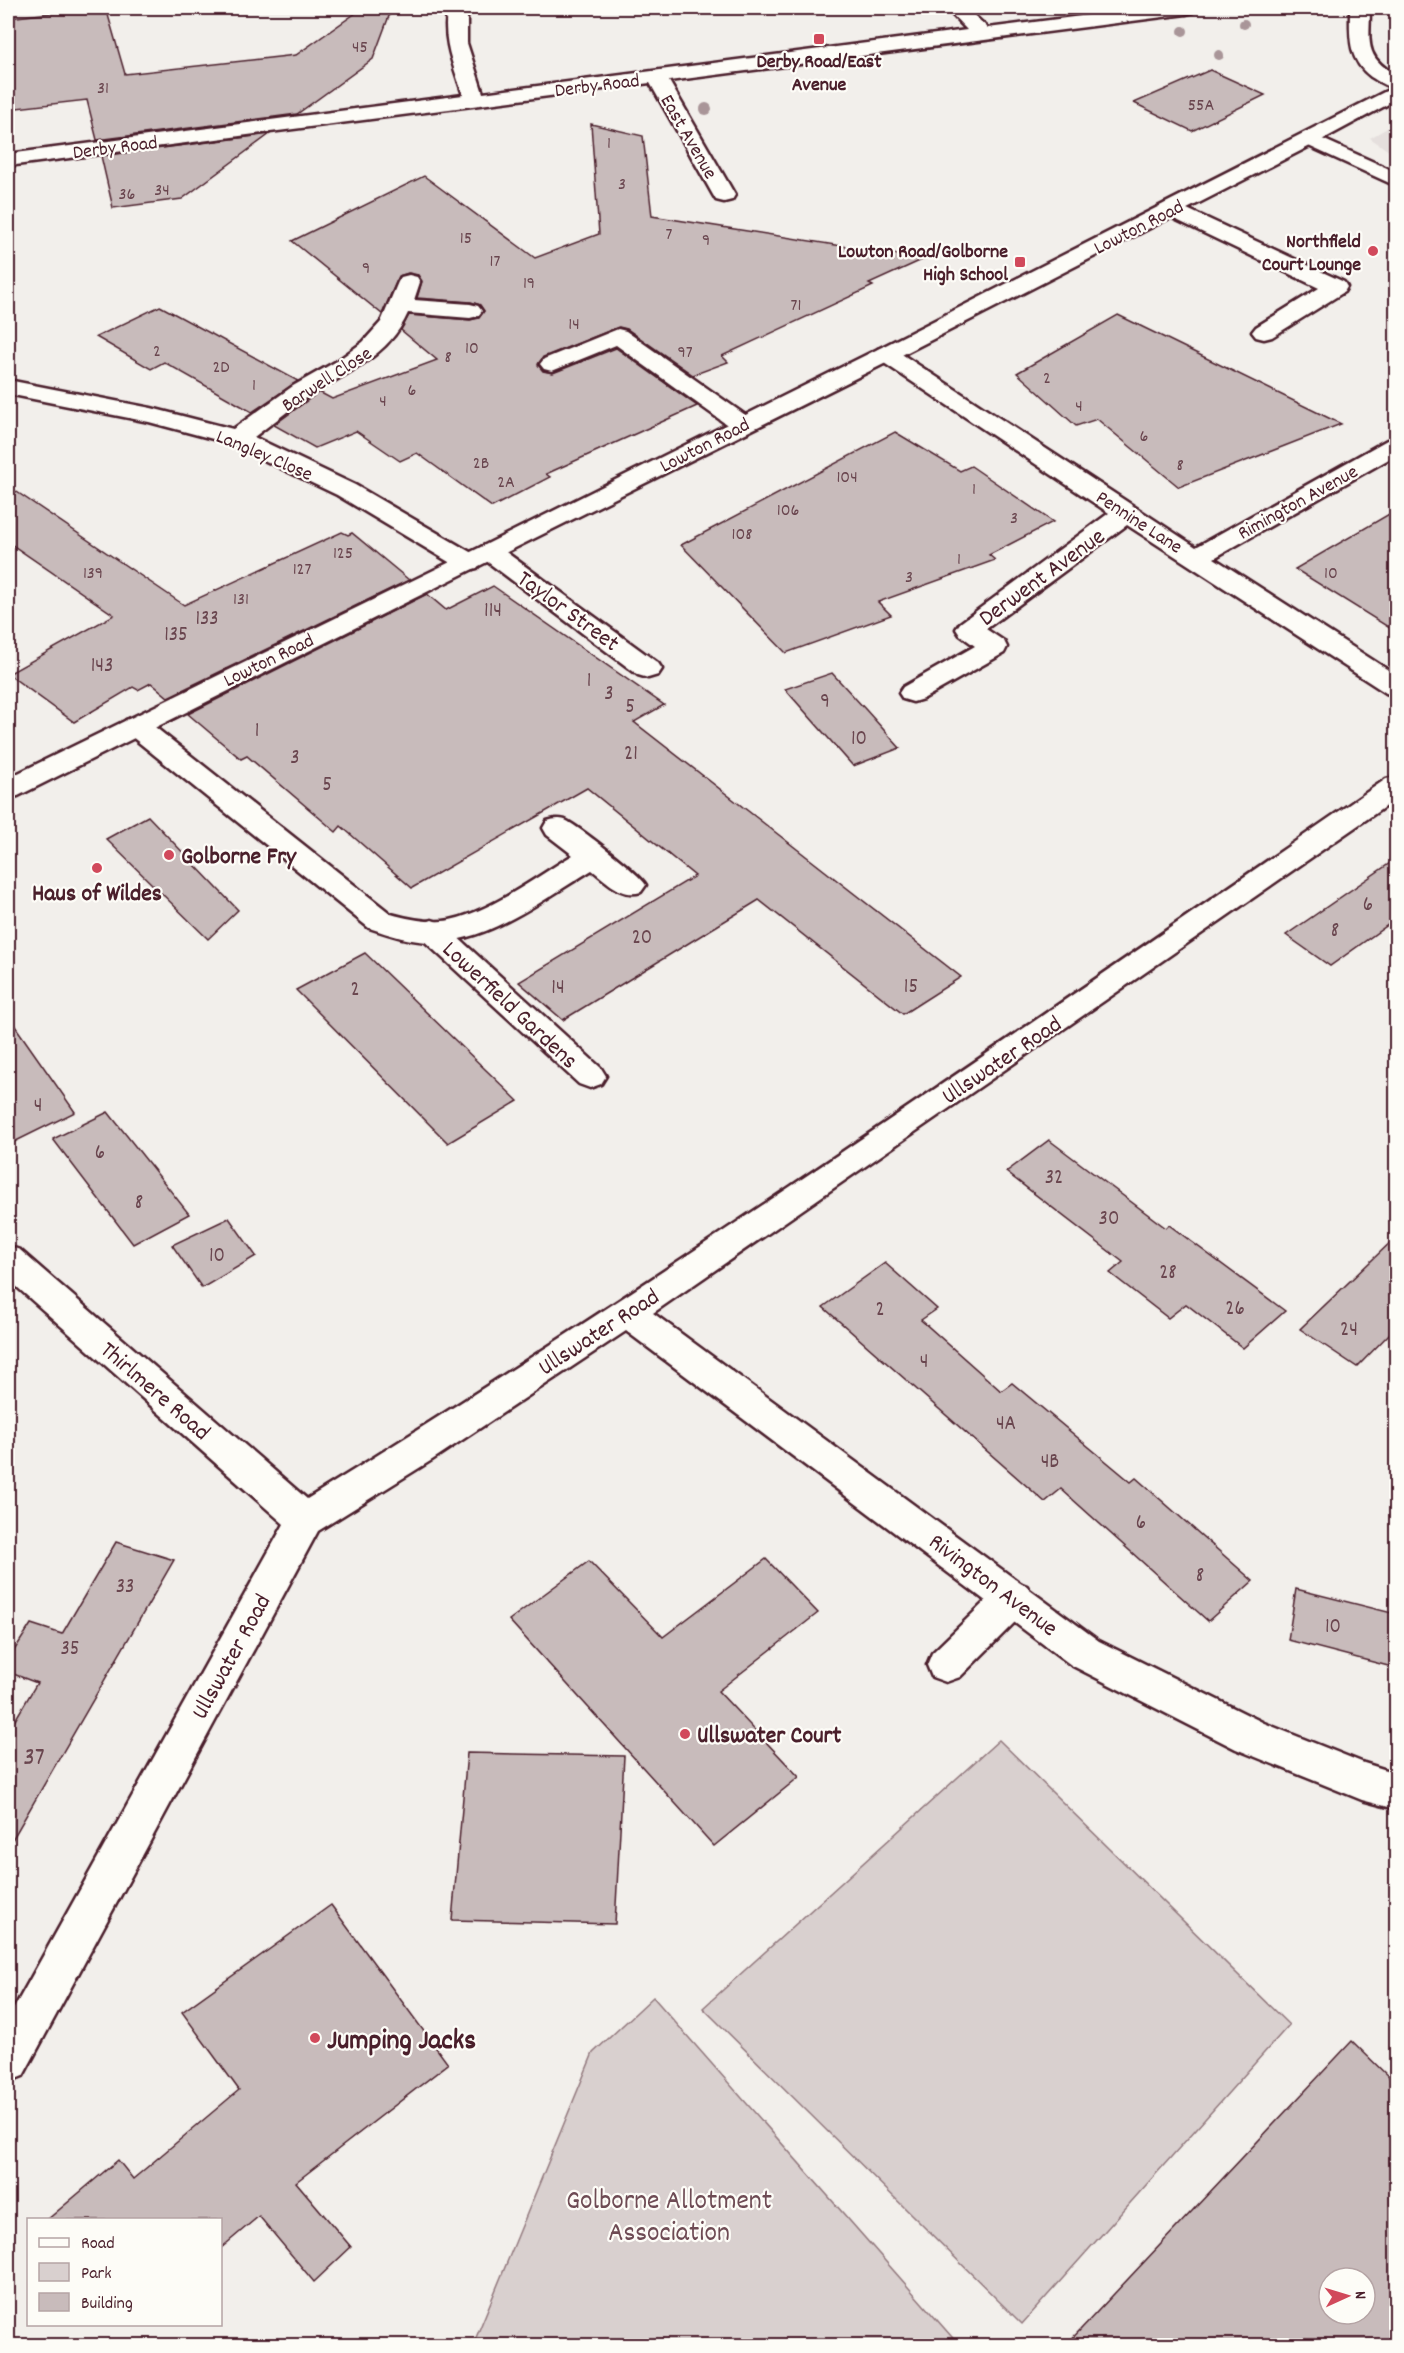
<svg xmlns="http://www.w3.org/2000/svg" width="1404" height="2353" font-family="Dekko,sans-serif">
<style>
.built{fill:#e5dfdd}
.green{fill:#d9d0cf;stroke:#92787d;stroke-width:1.5}
.building{fill:#c8bbbb;stroke:#4a1f2b;stroke-width:1.5;fill-rule:evenodd}
.lines{fill:none;stroke-linecap:round;stroke-linejoin:round}
.lane-casing{stroke:#4a1f2b;stroke-width:5}
.street-casing{stroke:#4a1f2b;stroke-width:5}
.secondary-casing{stroke:#4a1f2b;stroke-width:5}
.lane{fill:#fdfcf7;fill-rule:evenodd}
.street{fill:#fdfcf7;fill-rule:evenodd}
.secondary{fill:#fdfcf7;fill-rule:evenodd}
.tree{fill:#a99598}
.poi-dot{fill:#d1495b;stroke:#fdfcf7;stroke-width:2}
.labels{text-anchor:middle;stroke-width:4.5;stroke-linejoin:round;paint-order:stroke}
.far-number-label{font-size:18px;fill:#6a464f}
.far-poi-label{font-size:20px;font-weight:bold;fill:#4a1f2b;stroke:#fdfcf7;text-anchor:end}
.far-street-label{font-size:20px;fill:#4a1f2b;stroke:#fdfcf7}
.number-label{font-size:21px;fill:#6a464f}
.street-label{font-size:24px;fill:#4a1f2b;stroke:#fdfcf7}
.poi-label{font-size:24px;font-weight:bold;fill:#4a1f2b;stroke:#fdfcf7;text-anchor:start}
.near-number-label{font-size:26px;fill:#6a464f}
.near-poi-label{font-size:28px;font-weight:bold;fill:#4a1f2b;stroke:#fdfcf7;text-anchor:start}
.near-park-label{font-size:28px;fill:#6e4b54;stroke:#fdfcf7}
</style>
<rect width="100%" height="100%" fill="#f2efeb"/>
<filter id="ink" filterUnits="userSpaceOnUse"><feTurbulence type="fractalNoise" baseFrequency=".0167" numOctaves="2"/><feDisplacementMap in="SourceGraphic" scale="12" xChannelSelector="R" yChannelSelector="G"/><feConvolveMatrix kernelMatrix="1 2 1 2 8 2 1 2 1" color-interpolation-filters="sRGB"/></filter>
<g filter="url(#ink)">
<polygon class="built" points="1396,123 1396,156 1370,138"/>
<g class="green">
<polygon points="999,1740 1289,2025 1022,2324 703,2008"/>
<polygon points="653,1997 959,2345 473,2345 593,2053"/>
</g>
<g class="building">
<polygon points="94,8 106,8 125,74 296,55 363,8 392,8 373,59 297,114 97,140 87,100 8,109 8,18"/>
<polygon points="1210,70 1265,95 1192,131 1134,103"/>
<polygon points="591,124 643,136 652,216 924,259 869,284 873,286 722,356 728,362 693,375 627,329 619,327 543,357 538,365 543,371 553,373 616,348 697,406 546,474 550,477 492,507 417,453 400,461 356,431 315,448 274,425 319,392 332,399 437,360 401,330 409,315 470,320 479,318 484,311 480,305 471,302 417,298 422,281 418,275 408,273 399,276 382,314 292,241 424,176 535,258 599,234"/>
<polygon points="270,134 182,199 113,208 101,156"/>
<polygon points="160,306 298,381 252,412 164,362 151,369 96,337"/>
<polygon points="1118,315 1341,424 1179,487 1097,419 1076,426 1017,373"/>
<polygon points="895,432 960,471 971,466 1053,522 989,555 995,560 878,602 891,615 786,653 681,545"/>
<polygon points="8,486 184,605 342,532 348,535 352,533 409,580 168,697 151,683 138,690 133,687 74,722 8,674 114,615 8,542"/>
<polygon points="1396,510 1396,632 1295,569"/>
<polygon points="493,586 664,705 634,722 961,977 903,1014 759,900 563,1020 519,982 695,876 587,788 412,888 341,826 336,832 247,756 241,759 188,714 427,594 446,610"/>
<polygon points="832,673 866,710 900,748 853,766 785,689"/>
<polygon points="148,816 238,910 208,939 106,839"/>
<polygon points="1396,859 1396,919 1330,966 1286,935"/>
<polygon points="365,953 455,1040 518,1101 448,1143 296,990"/>
<polygon points="8,1016 75,1112 8,1145"/>
<polygon points="108,1112 189,1214 133,1244 53,1139"/>
<polygon points="1049,1140 1166,1228 1169,1225 1285,1311 1243,1348 1186,1304 1168,1318 1110,1273 1123,1262 1006,1172"/>
<polygon points="229,1218 256,1256 202,1288 172,1245"/>
<polygon points="1396,1237 1396,1327 1357,1367 1300,1329"/>
<polygon points="885,1263 937,1309 921,1320 1001,1391 1012,1383 1131,1482 1136,1478 1253,1581 1208,1621 1061,1489 1045,1502 823,1307"/>
<polygon points="116,1542 174,1560 8,1847 8,1732 37,1683 8,1672 8,1660 31,1624 62,1634"/>
<polygon points="766,1559 818,1613 718,1691 799,1777 714,1846 509,1620 589,1561 663,1637"/>
<polygon points="1296,1589 1396,1614 1396,1668 1288,1640"/>
<polygon points="467,1753 624,1756 615,1924 452,1920"/>
<polygon points="331,1905 448,2064 296,2182 351,2247 314,2282 259,2216 220,2249 220,2220 47,2220 118,2160 133,2179 239,2090 182,2012"/>
<path d="M1352,2041l44,43v262h-331zM1329,2278h36v36h-36z"/>
</g>
<g class="lines">
<defs>
<g id="lane">
<polygon points="1309,133 1396,172 1396,186 1302,143 1298,139 1302,135"/>
<polygon points="618,329 626,331 751,419 754,424 751,429 742,431 733,429 616,345 552,371 544,369 540,364 544,359"/>
<polygon points="432,920 443,924 601,1068 606,1076 601,1084 590,1088 579,1084 421,938 417,931 421,924"/>
<polygon points="1014,1581 1027,1586 1033,1598 1027,1610 960,1677 946,1682 932,1677 927,1665 932,1653 1001,1586"/>
</g>
<g id="street">
<path d="M448,8h19v35l16,50 484,-63 -21,-22h20l22,20 156,-20h52l-3,4 -7,2 -517,67 66,114 -3,5 -8,2 -8,-2 -3,-5 -63,-112 -642,83v-12l455,-59c-9,-28 -22,-57 -15,-87z"/>
<path d="M1350,8h20c0,34 -7,48 26,67v14c-9,-2 -17,-7 -25,-12 -24,-18 -21,-42 -21,-69z"/>
<polygon points="1172,202 1344,282 1347,287 1344,292 1272,337 1264,339 1256,337 1252,332 1256,327 1319,288 1164,214 1161,209 1164,204"/>
<path d="M409,275l8,2 3,5 -6,18 56,4 8,2 4,5 -4,5 -8,2 -62,-5c-19,43 -60,59 -98,82 -19,13 -37,28 -56,42l101,48 122,71 4,6 -4,6 -9,2 -9,-2 -122,-73 -109,-52 -79,-21 -141,-28v-14l143,28 82,21 60,-43 44,-25 26,-19 18,-20 17,-40 3,-5z"/>
<polygon points="886,347 894,349 1196,547 1387,440 1396,438 1396,455 1214,558 1396,675 1396,696 1386,693 1127,525 986,629 1004,641 1007,647 1004,653 923,699 913,702 903,699 899,693 903,687 975,646 960,635 956,629 960,623 1109,513 878,359 874,354 878,349"/>
<polygon points="490,544 499,547 658,663 662,669 658,675 648,678 638,675 481,557 477,552 481,547"/>
<path d="M136,717l10,3 245,194c18,5 40,10 59,6 42,-9 86,-43 123,-65l-26,-20 -4,-7 4,-7c7,-2 11,-3 18,-1 13,6 74,53 81,65l-5,7c-20,6 -33,-10 -49,-22 -45,27 -104,73 -159,72 -22,0 -43,-7 -64,-14l-243,-196 -4,-6 4,-6z"/>
<path d="M1396,777v22l-743,514 446,328 165,82 100,40 32,10v36l-34,-9 -126,-51 -165,-84 -445,-334 -194,129 -114,71 -295,545 -15,6v-63l276,-495 -276,-245v-33l12,4 287,249c368,-227 723,-475 1079,-720z"/>
</g>
<polygon id="secondary" points="1396,86 1396,100 1316,143 894,359 18,796 8,798 8,778 481,547 878,349"/>
</defs>
<use href="#lane" class="lane-casing"/>
<use href="#street" class="street-casing"/>
<use href="#secondary" class="secondary-casing"/>
<use href="#lane" class="lane"/>
<use href="#street" class="street"/>
<use href="#secondary" class="secondary"/>
</g>
<g class="tree">
<circle cx="1244" cy="24" r="5"/>
<circle cx="1183" cy="31" r="5"/>
<circle cx="1219" cy="55" r="5"/>
<circle cx="706" cy="109" r="6"/>
</g>
</g>
<g class="poi-dot">
<rect x="813" y="33" width="12" height="12" rx="3"/>
<circle cx="1373" cy="251" r="6"/>
<rect x="1014" y="256" width="12" height="12" rx="3"/>
<circle cx="169" cy="855" r="6"/>
<circle cx="97" cy="868" r="6"/>
<circle cx="685" cy="1734" r="6"/>
<circle cx="315" cy="2038" r="6"/>
</g>
<g class="labels">
<g class="far-number-label">
<text x="360" y="52">45</text>
<text x="103" y="93">31</text>
<text x="1201" y="110">55A</text>
<text x="609" y="148">1</text>
<text x="622" y="189">3</text>
<text x="162" y="195">34</text>
<text x="127" y="199">36</text>
<text x="669" y="239">7</text>
<text x="466" y="243">15</text>
<text x="706" y="245">9</text>
<text x="495" y="266">17</text>
<text x="366" y="273">9</text>
<text x="529" y="288">19</text>
<text x="796" y="310">71</text>
<text x="574" y="329">14</text>
<text x="472" y="353">10</text>
<text x="157" y="356">2</text>
<text x="685" y="357">97</text>
<text x="448" y="362">8</text>
<text x="221" y="372">2D</text>
<text x="1047" y="383">2</text>
<text x="254" y="390">1</text>
<text x="412" y="395">6</text>
<text x="383" y="406">4</text>
<text x="1079" y="411">4</text>
<text x="1144" y="441">6</text>
<text x="481" y="468">2B</text>
<text x="1180" y="470">8</text>
<text x="847" y="482">104</text>
<text x="506" y="487">2A</text>
<text x="974" y="494">1</text>
<text x="788" y="515">106</text>
<text x="1014" y="523">3</text>
<text x="742" y="539">108</text>
<text x="343" y="558">125</text>
<text x="959" y="564">1</text>
<text x="302" y="574">127</text>
<text x="93" y="578">139</text>
<text x="1331" y="578">10</text>
<text x="909" y="582">3</text>
<text x="241" y="604">131</text>
</g>
<g class="far-poi-label">
<text x="819" y="67" text-anchor="middle">Derby Road/East<tspan x="819" dy="23">Avenue</tspan></text>
<text x="1361" y="247">Northfield<tspan x="1361" dy="23">Court Lounge</tspan></text>
<text x="1008" y="257">Lowton Road/Golborne<tspan x="1008" dy="23">High School</tspan></text>
</g>
<g class="far-street-label">
<text transform="translate(597 84) rotate(-7)" y="7">Derby Road</text>
<text transform="translate(690 136) rotate(60)" y="7">East Avenue</text>
<text transform="translate(115 146) rotate(-7)" y="7">Derby Road</text>
<text transform="translate(1138 226) rotate(-27)" y="7">Lowton Road</text>
<text transform="translate(326 378) rotate(-33)" y="7">Barwell Close</text>
<text transform="translate(704 444) rotate(-27)" y="7">Lowton Road</text>
<text transform="translate(265 454) rotate(23)" y="7">Langley Close</text>
<text transform="translate(1297 501) rotate(-29)" y="7">Rimington Avenue</text>
<text transform="translate(1140 521) rotate(33)" y="7">Pennine Lane</text>
<text transform="translate(268 659) rotate(-26)" y="7">Lowton Road</text>
</g>
<g class="number-label">
<text x="493" y="616">114</text>
<text x="207" y="624">133</text>
<text x="176" y="640">135</text>
<text x="102" y="671">143</text>
<text x="589" y="686">1</text>
<text x="609" y="699">3</text>
<text x="825" y="707">9</text>
<text x="630" y="712">5</text>
<text x="257" y="736">1</text>
<text x="859" y="744">10</text>
<text x="631" y="759">21</text>
<text x="295" y="763">3</text>
<text x="327" y="790">5</text>
<text x="1368" y="910">6</text>
<text x="1335" y="936">8</text>
<text x="642" y="943">20</text>
<text x="911" y="992">15</text>
<text x="558" y="993">14</text>
<text x="355" y="995">2</text>
<text x="38" y="1111">4</text>
<text x="100" y="1158">6</text>
<text x="1054" y="1183">32</text>
<text x="139" y="1208">8</text>
<text x="1109" y="1224">30</text>
<text x="217" y="1261">10</text>
<text x="1168" y="1278">28</text>
<text x="1235" y="1314">26</text>
<text x="880" y="1315">2</text>
<text x="1349" y="1335">24</text>
<text x="924" y="1367">4</text>
<text x="1006" y="1429">4A</text>
<text x="1050" y="1467">4B</text>
<text x="1141" y="1528">6</text>
<text x="1200" y="1581">8</text>
<text x="125" y="1592">33</text>
<text x="1333" y="1632">10</text>
<text x="70" y="1654">35</text>
</g>
<g class="street-label">
<text transform="translate(1041 576) rotate(-36)" y="8">Derwent Avenue</text>
<text transform="translate(569 610) rotate(36)" y="8">Taylor Street</text>
<text transform="translate(511 1004) rotate(43)" y="8">Lowerfield Gardens</text>
<text transform="translate(1001 1059) rotate(-34)" y="8">Ullswater Road</text>
<text transform="translate(598 1331) rotate(-33)" y="8">Ullswater Road</text>
<text transform="translate(156 1390) rotate(41)" y="8">Thirlmere Road</text>
<text transform="translate(994 1584) rotate(37)" y="8">Rivington Avenue</text>
<text transform="translate(230 1656) rotate(-61)" y="8">Ullswater Road</text>
</g>
<g class="poi-label">
<text x="181" y="863">Golborne Fry</text>
<text x="97" y="900" text-anchor="middle">Haus of Wildes</text>
<text x="697" y="1742">Ullswater Court</text>
</g>
<g class="near-number-label">
<text x="34" y="1764">37</text>
</g>
<g class="near-poi-label">
<text x="327" y="2048">Jumping Jacks</text>
</g>
<g class="near-park-label">
<text x="669" y="2208">Golborne Allotment<tspan x="669" dy="32">Association</tspan></text>
</g>
</g>
<rect width="1404" height="2353" fill="none" stroke="#fdfcf7" stroke-width="30"/>
<rect x="15" y="15" width="1374" height="2323" fill="none" stroke="#4a1f2b" stroke-width="2" filter="url(#ink)"/>
<rect x="27" y="2218" width="195" height="108" fill="#fdfcf7" stroke="#b5a4a5" stroke-width="1.5"/>
<rect x="39" y="2238" width="30" height="9" fill="#fdfcf7" stroke="#b5a4a5" stroke-width="1.5"/>
<text x="81" y="2248" font-size="18" fill="#4a1f2b">Road</text>
<rect x="39" y="2263" width="30" height="18" fill="#d9d0cf" stroke="#b5a4a5" stroke-width="1.5"/>
<text x="81" y="2278" font-size="18" fill="#4a1f2b">Park</text>
<rect x="39" y="2293" width="30" height="18" fill="#c8bbbb" stroke="#b5a4a5" stroke-width="1.5"/>
<text x="81" y="2308" font-size="18" fill="#4a1f2b">Building</text>
<g transform="translate(1347 2296) rotate(86)"><circle r="28" fill="#fdfcf7" stroke="#b5a4a5" stroke-width="1.5"/>
<path d="M0-4.5L10 22L0 15L-10 22Z" fill="#d1495b"/>
<text y="-9" font-size="16" font-weight="bold" text-anchor="middle" fill="#4a1f2b">N</text>
</g>
</svg>
